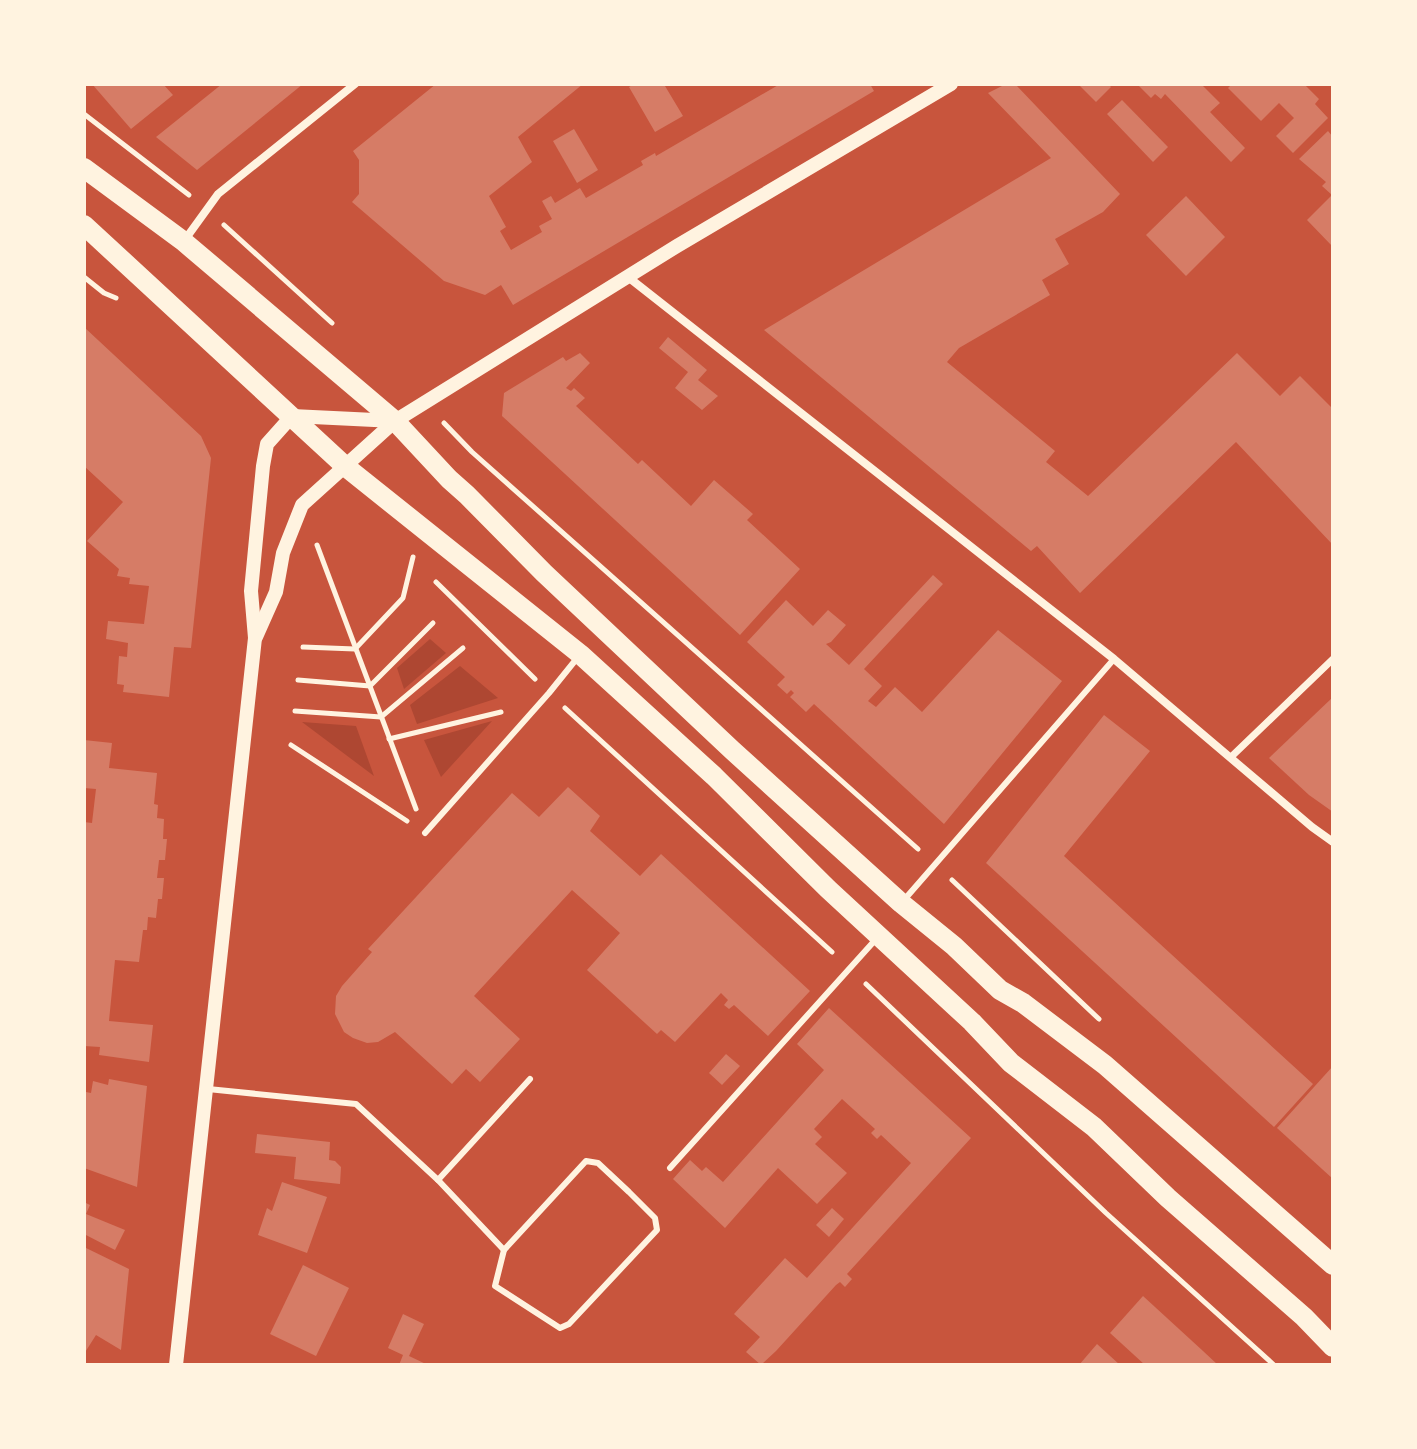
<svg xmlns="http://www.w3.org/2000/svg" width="1417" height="1449" font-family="Arial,sans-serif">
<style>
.green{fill:#ae4732}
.building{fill:#d67c66}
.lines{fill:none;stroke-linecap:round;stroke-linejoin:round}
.path{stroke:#fff3e0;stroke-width:5}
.service{stroke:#fff3e0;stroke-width:6}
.pedestrian{stroke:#fff3e0;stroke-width:7}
.minor{stroke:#fff3e0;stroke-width:8}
.tertiary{stroke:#fff3e0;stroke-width:14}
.primary{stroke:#fff3e0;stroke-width:20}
</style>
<rect width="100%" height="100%" fill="#c8553d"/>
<g class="green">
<polygon points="430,639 446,653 404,689 397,668"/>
<polygon points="460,666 498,698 417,724 410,705"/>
<polygon points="492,721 441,777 424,740"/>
<polygon points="302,722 356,726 374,776"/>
</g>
<g class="building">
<polygon points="92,84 163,84 173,95 131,129"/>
<polygon points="222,84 303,84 197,170 156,137"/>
<polygon points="436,84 583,84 518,137 532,162 489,196 506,227 500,231 511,250 542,232 539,226 552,219 542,201 551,196 555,203 580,188 586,198 643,165 641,161 655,153 656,156 780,84 870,84 874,91 513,305 501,285 485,295 444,281 352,202 359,194 359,160 353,151"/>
<polygon points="634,84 669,84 665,86 683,116 655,132 629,87"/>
<polygon points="1006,84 1015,84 1120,194 1103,212 1055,239 1069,264 1042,280 1050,295 959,348 947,362 1055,451 1046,462 1088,496 1237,353 1280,396 1300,376 1333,409 1333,545 1236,442 1080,593 1037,546 1031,551 764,330 1051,158 988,93"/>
<polygon points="1078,84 1108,84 1111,87 1096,102"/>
<polygon points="1137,84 1201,84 1220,103 1210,112 1245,148 1231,162 1165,94 1161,99 1155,94 1151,98"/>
<polygon points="1232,84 1304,84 1319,99 1315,104 1328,118 1293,153 1276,136 1294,118 1279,103 1261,121 1228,88"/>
<polygon points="1122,100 1168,147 1153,162 1107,114"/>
<polygon points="574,129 598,170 577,183 553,141"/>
<polygon points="1328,131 1333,137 1333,247 1307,220 1332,195 1322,186 1326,182 1299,159"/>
<polygon points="1186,196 1225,237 1186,276 1146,235"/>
<polygon points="84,327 201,436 211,458 191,648 174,647 169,697 123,692 124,685 117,684 119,656 127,657 128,643 106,639 108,621 144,624 149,586 129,584 130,578 117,576 119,569 87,541 123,502 84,466"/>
<polygon points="668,337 707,370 698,380 718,396 702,410 675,388 688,372 659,348"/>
<polygon points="580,353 590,363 566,388 571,391 574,388 585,398 576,406 638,464 642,460 691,506 714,480 753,514 747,520 800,569 740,635 502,416 504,393 563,357 566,361"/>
<polygon points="933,575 943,584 864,669 882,686 868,701 876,707 895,687 922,712 998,630 1062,681 944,824 814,704 806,712 790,697 794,693 791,690 787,694 777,685 785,677 747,642 786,600 813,626 828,610 846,625 831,642 826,644 849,665"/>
<polygon points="1333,697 1333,812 1309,795 1269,758"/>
<polygon points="1104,715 1150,751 1064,856 1313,1084 1274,1127 986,863"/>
<polygon points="84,740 112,743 109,768 157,773 154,804 158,805 157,818 164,819 163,839 167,839 165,860 159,860 157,878 164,878 162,899 158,899 156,918 148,917 147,930 143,930 139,962 115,960 109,1021 153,1025 149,1062 99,1055 100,1047 84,1046 84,914 86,891 84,891 84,822 92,823 96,789 84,788"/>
<polygon points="568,787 600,816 590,831 640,876 661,854 810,991 768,1036 734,1005 729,1009 724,1005 728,1000 721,993 675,1042 661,1030 657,1034 587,970 620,933 572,890 474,996 520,1039 480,1082 466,1069 452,1084 395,1032 378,1042 367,1043 353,1038 344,1032 335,1014 336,996 342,986 372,952 368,949 512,793 539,817"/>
<polygon points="829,1008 971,1138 847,1274 852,1279 845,1287 840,1282 836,1285 776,1351 761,1365 746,1352 760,1337 734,1314 785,1258 807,1278 911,1163 881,1135 877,1139 871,1133 875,1129 842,1099 814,1129 822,1137 815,1144 847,1173 817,1204 778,1168 725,1228 673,1179 690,1160 702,1171 706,1167 723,1182 824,1070 797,1044"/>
<polygon points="726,1054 740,1066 722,1085 709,1073"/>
<polygon points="1333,1066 1333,1179 1277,1128"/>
<polygon points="109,1079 147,1086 137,1187 84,1168 84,1108 86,1092 91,1093 93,1081 108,1085"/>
<polygon points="257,1134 330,1142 329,1160 335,1161 341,1167 340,1184 294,1179 296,1157 255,1153"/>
<polygon points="282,1182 327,1197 307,1253 258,1235 267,1208 272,1211"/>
<polygon points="84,1202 90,1205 86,1214 125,1230 115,1250 84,1234"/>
<polygon points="832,1208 844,1219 829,1237 816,1225"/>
<polygon points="84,1247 129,1269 121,1350 96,1335 84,1354"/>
<polygon points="303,1265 349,1288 316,1356 270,1334"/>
<polygon points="1143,1296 1203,1351 1218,1365 1145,1365 1110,1333"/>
<polygon points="403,1314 424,1324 409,1356 428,1365 399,1365 403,1355 388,1348"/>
<polygon points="1097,1344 1120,1365 1079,1365"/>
</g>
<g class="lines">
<g class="path">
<polyline points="84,114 189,195"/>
<polyline points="224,225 332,323"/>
<polyline points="84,277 104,293 116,298"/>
<polyline points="444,423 472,452 918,849"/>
<polyline points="317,545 416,809"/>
<polyline points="436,582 535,679"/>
<polyline points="303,647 355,649 403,598 413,557"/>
<polyline points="298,680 370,686 433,623"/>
<polyline points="565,708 832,952"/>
<polyline points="295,711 381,717 463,648"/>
<polyline points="389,739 501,712"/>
<polyline points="291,745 407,821"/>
<polyline points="952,880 1099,1019"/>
<polyline points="866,984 1106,1213 1274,1365"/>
</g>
<g class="service">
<polyline points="425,833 549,693 578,657"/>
<polyline points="904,900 1114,659"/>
<polyline points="208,1089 356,1104 438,1180 504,1250"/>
<polygon points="586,1161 598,1163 629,1192 655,1218 657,1230 569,1324 560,1328 495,1286 504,1250"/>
<polyline points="670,1168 877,938"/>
<polyline points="438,1180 530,1079"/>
</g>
<polyline class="pedestrian" points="1231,757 1333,659"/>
<g class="minor">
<polyline points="184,241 218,194 355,84"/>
<polyline points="628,277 1114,659 1312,827 1333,842"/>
</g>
<g class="tertiary">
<polyline points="256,637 276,592 283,553 302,505 395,421 677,246 951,84"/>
<polyline points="176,1365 255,638 251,591 263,466 267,444 292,416 395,421"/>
</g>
<g class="primary">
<polyline points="84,168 183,241 395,421 449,479 467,495 544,573 732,750 901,903 954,946 1000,990 1023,1003 1105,1065 1333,1265"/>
<polyline points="84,225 346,467 580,654 714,776 828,889 972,1022 1011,1063 1094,1127 1168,1198 1304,1317 1333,1347"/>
</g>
</g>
<rect width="1417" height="1449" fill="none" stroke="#fff3e0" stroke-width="172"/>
</svg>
